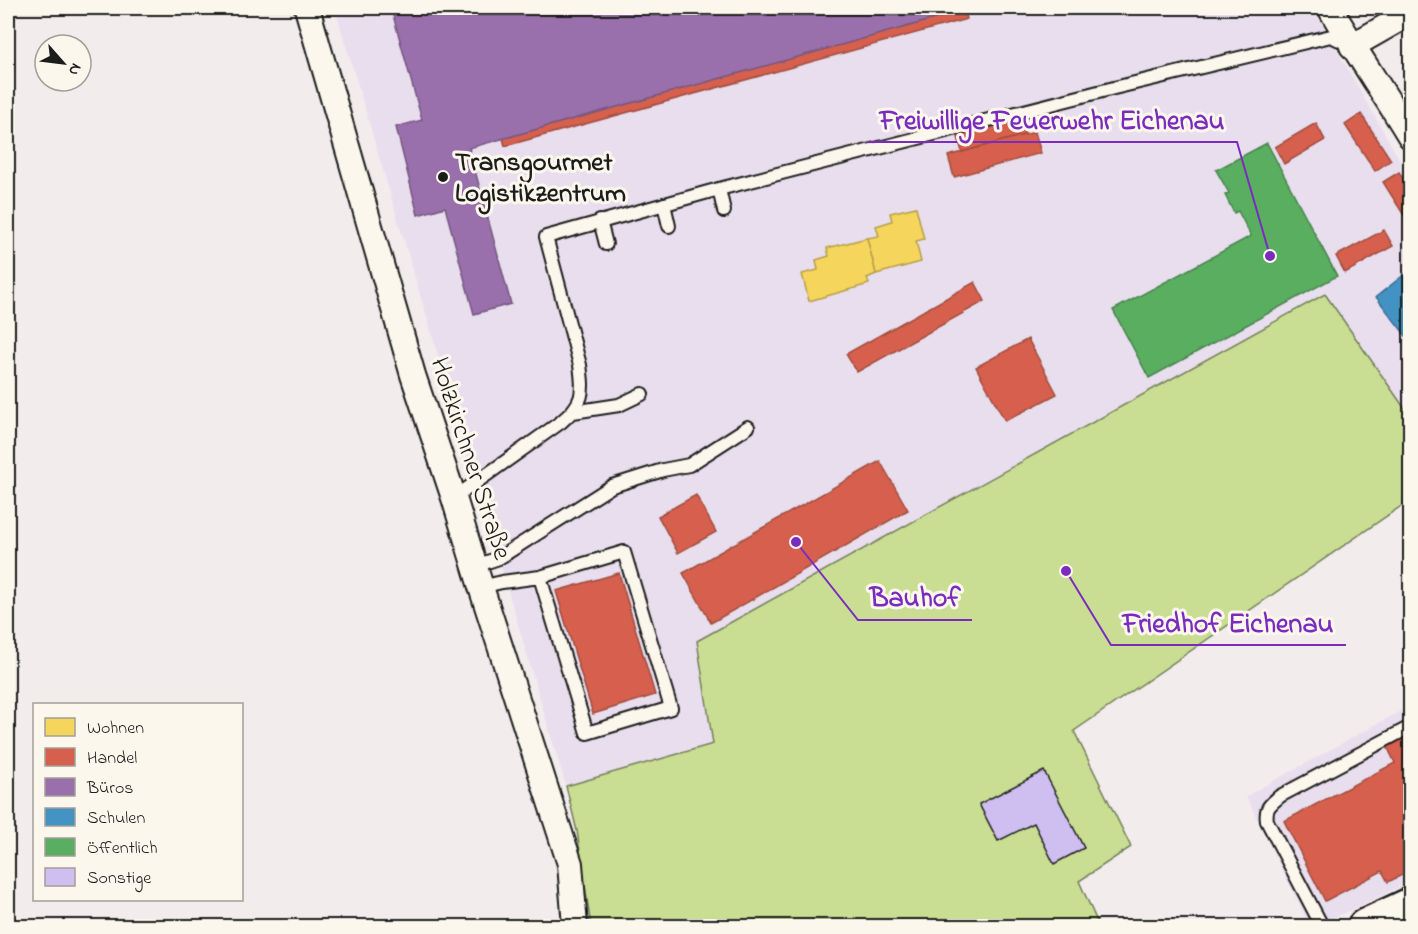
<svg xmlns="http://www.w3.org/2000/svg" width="1418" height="934" font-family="'Indie Flower',sans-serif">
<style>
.built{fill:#e8deee}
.green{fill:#c9de93;stroke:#727d58;stroke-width:1.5}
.homes{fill:#f6d55c;stroke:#b59e49;stroke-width:1.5}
.shops{fill:#d6604d;stroke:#9e4c3e;stroke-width:1.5}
.offices{fill:#9970ab;stroke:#745780;stroke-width:1.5}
.schools{fill:#4393c3;stroke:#376f91;stroke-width:1.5}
.public{fill:#5aae61;stroke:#47824c;stroke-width:1.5}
.building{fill:#cfbff1;stroke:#1c1c1c;stroke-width:1.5}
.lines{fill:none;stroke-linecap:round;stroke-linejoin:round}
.service-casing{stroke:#1c1c1c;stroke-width:16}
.minor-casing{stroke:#1c1c1c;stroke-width:28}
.secondary-casing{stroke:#1c1c1c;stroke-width:38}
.service{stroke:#fbf7ec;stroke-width:12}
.minor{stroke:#fbf7ec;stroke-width:24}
.secondary{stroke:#fbf7ec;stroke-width:33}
.poi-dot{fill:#1c1c1c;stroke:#fbf7ec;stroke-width:2}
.labels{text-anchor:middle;stroke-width:6;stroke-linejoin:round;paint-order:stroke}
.poi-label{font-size:27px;font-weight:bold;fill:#1c1c1c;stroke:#fbf7ec;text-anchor:start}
.street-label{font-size:27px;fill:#1c1c1c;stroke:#fbf7ec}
.leader{fill:none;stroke:#7b2cbf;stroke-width:2}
.callout-dot{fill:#7b2cbf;stroke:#fbf7ec;stroke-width:2}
.callout-label{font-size:28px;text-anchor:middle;font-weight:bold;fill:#7b2cbf;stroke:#fbf7ec;stroke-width:6;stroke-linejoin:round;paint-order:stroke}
</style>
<rect width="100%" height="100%" fill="#f2eced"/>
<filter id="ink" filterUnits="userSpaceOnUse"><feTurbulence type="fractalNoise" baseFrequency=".0167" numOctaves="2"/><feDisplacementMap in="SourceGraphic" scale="12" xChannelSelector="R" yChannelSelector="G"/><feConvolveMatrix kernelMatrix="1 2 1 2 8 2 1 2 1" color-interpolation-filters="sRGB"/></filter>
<g filter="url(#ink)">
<g class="built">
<polygon points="335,8 1313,8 1410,178 1410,416 1324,294 713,744 566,786"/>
<polygon points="1410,706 1410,882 1317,926 1310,926 1246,796"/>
</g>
<polygon class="green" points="1325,294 1410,416 1410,500 1074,731 1131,847 1079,881 1099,926 591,926 577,831 566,786 713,744 697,641"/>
<g class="homes">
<polygon points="916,207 924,239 916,241 921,262 876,274 867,238 879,236 876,226 892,221 890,213"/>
<polygon points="867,238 876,274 867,278 869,284 809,301 802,274 818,270 816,260 829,256 827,248"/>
</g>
<g class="shops">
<polygon points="955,8 964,8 967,19 505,146 503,138 956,13"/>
<polygon points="1361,114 1391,160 1375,171 1345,125"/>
<polygon points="1020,116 1025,135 962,152 957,133"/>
<polygon points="1316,123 1325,140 1284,164 1275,147"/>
<polygon points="1035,132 1041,153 954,177 948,156"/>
<polygon points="1399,172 1410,189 1410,225 1383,182"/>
<polygon points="1384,230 1393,246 1345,273 1336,256"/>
<polygon points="975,282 985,301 857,372 846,354"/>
<polygon points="1028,339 1057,394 1005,421 976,367"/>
<polygon points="880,461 908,510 711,623 683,573"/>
<polygon points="696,495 716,532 678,553 658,516"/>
<polygon points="619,573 655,695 593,714 556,591"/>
<polygon points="1410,732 1410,871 1388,882 1382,871 1325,901 1284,821 1395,763 1386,744"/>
</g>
<polygon class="offices" points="391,8 955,8 956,13 469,148 511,304 474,314 445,207 418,215 396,127 422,120"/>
<polygon class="schools" points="1410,270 1410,341 1376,297"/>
<polygon class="public" points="1267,143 1337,276 1149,378 1113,310 1251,236 1238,211 1234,213 1225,195 1229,193 1216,170"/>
<polygon class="building" points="1044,771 1084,848 1054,864 1034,823 998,841 979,804"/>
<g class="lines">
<defs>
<g id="service">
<polyline points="719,189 724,211"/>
<polyline points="664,204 669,226"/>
<polyline points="600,221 606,244"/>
<polyline points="573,412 619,405 642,394"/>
<path d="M454,498l107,-76c23,-19 23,-29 19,-57l-34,-128 173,-48 395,-101 217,-52 15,7"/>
<polyline points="475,566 499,558 612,486 663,470 689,465 748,427"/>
<polyline points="481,587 502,582 540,577 624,552 671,708 587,733 540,577"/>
<path d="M1322,926l-55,-105c-2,-14 3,-16 13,-25l130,-69"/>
</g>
<g id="minor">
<polyline points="307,8 413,375 454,498 481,587 570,864 575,926"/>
<path d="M1330,8c25,43 54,85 80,128"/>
<polyline points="1352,46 1410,13"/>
</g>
<polyline id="secondary" points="1365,926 1410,905"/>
</defs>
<use href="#service" class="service-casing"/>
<use href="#minor" class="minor-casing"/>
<use href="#secondary" class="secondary-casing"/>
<use href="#service" class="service"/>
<use href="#minor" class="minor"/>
<use href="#secondary" class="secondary"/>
</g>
</g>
<circle class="poi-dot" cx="443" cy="177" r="6"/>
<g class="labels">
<g class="poi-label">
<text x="455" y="170">Transgourmet<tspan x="455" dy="31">Logistikzentrum</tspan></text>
</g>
<g class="street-label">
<text transform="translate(472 458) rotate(72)" y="9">Holzkirchner Straße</text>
</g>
</g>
<path class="leader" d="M1270 256L1237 142H868M796 542L858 620H972M1066 571L1111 645H1346"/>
<g class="callout-dot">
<circle cx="1270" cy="256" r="6"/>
<circle cx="796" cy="542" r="6"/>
<circle cx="1066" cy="571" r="6"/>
</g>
<g class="callout-label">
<text x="1052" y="129">Freiwillige Feuerwehr Eichenau</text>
<text x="915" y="606">Bauhof</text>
<text x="1228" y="632">Friedhof Eichenau</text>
</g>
<rect width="1418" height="934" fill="none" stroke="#fbf7ec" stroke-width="30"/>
<rect x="15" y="15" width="1388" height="904" fill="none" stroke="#1c1c1c" stroke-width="2" filter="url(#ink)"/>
<rect x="33" y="703" width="210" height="198" fill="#fbf7ec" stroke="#a29f99" stroke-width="1.5"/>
<rect x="45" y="718" width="30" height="18" fill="#f6d55c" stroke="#a29f99" stroke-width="1.5"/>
<text x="87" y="733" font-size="18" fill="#1c1c1c">Wohnen</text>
<rect x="45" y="748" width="30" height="18" fill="#d6604d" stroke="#a29f99" stroke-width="1.5"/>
<text x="87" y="763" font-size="18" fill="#1c1c1c">Handel</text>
<rect x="45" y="778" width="30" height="18" fill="#9970ab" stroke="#a29f99" stroke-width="1.5"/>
<text x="87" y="793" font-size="18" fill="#1c1c1c">Büros</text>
<rect x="45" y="808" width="30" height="18" fill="#4393c3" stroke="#a29f99" stroke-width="1.5"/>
<text x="87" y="823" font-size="18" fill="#1c1c1c">Schulen</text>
<rect x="45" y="838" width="30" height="18" fill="#5aae61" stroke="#a29f99" stroke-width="1.5"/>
<text x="87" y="853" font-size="18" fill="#1c1c1c">Öffentlich</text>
<rect x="45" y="868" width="30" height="18" fill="#cfbff1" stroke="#a29f99" stroke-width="1.5"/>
<text x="87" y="883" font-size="18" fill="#1c1c1c">Sonstige</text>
<g transform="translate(63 63) rotate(118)"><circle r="28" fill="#fbf7ec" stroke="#a29f99" stroke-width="1.5"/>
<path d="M0-4.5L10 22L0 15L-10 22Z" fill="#1c1c1c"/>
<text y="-9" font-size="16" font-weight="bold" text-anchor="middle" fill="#1c1c1c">N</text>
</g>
</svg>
